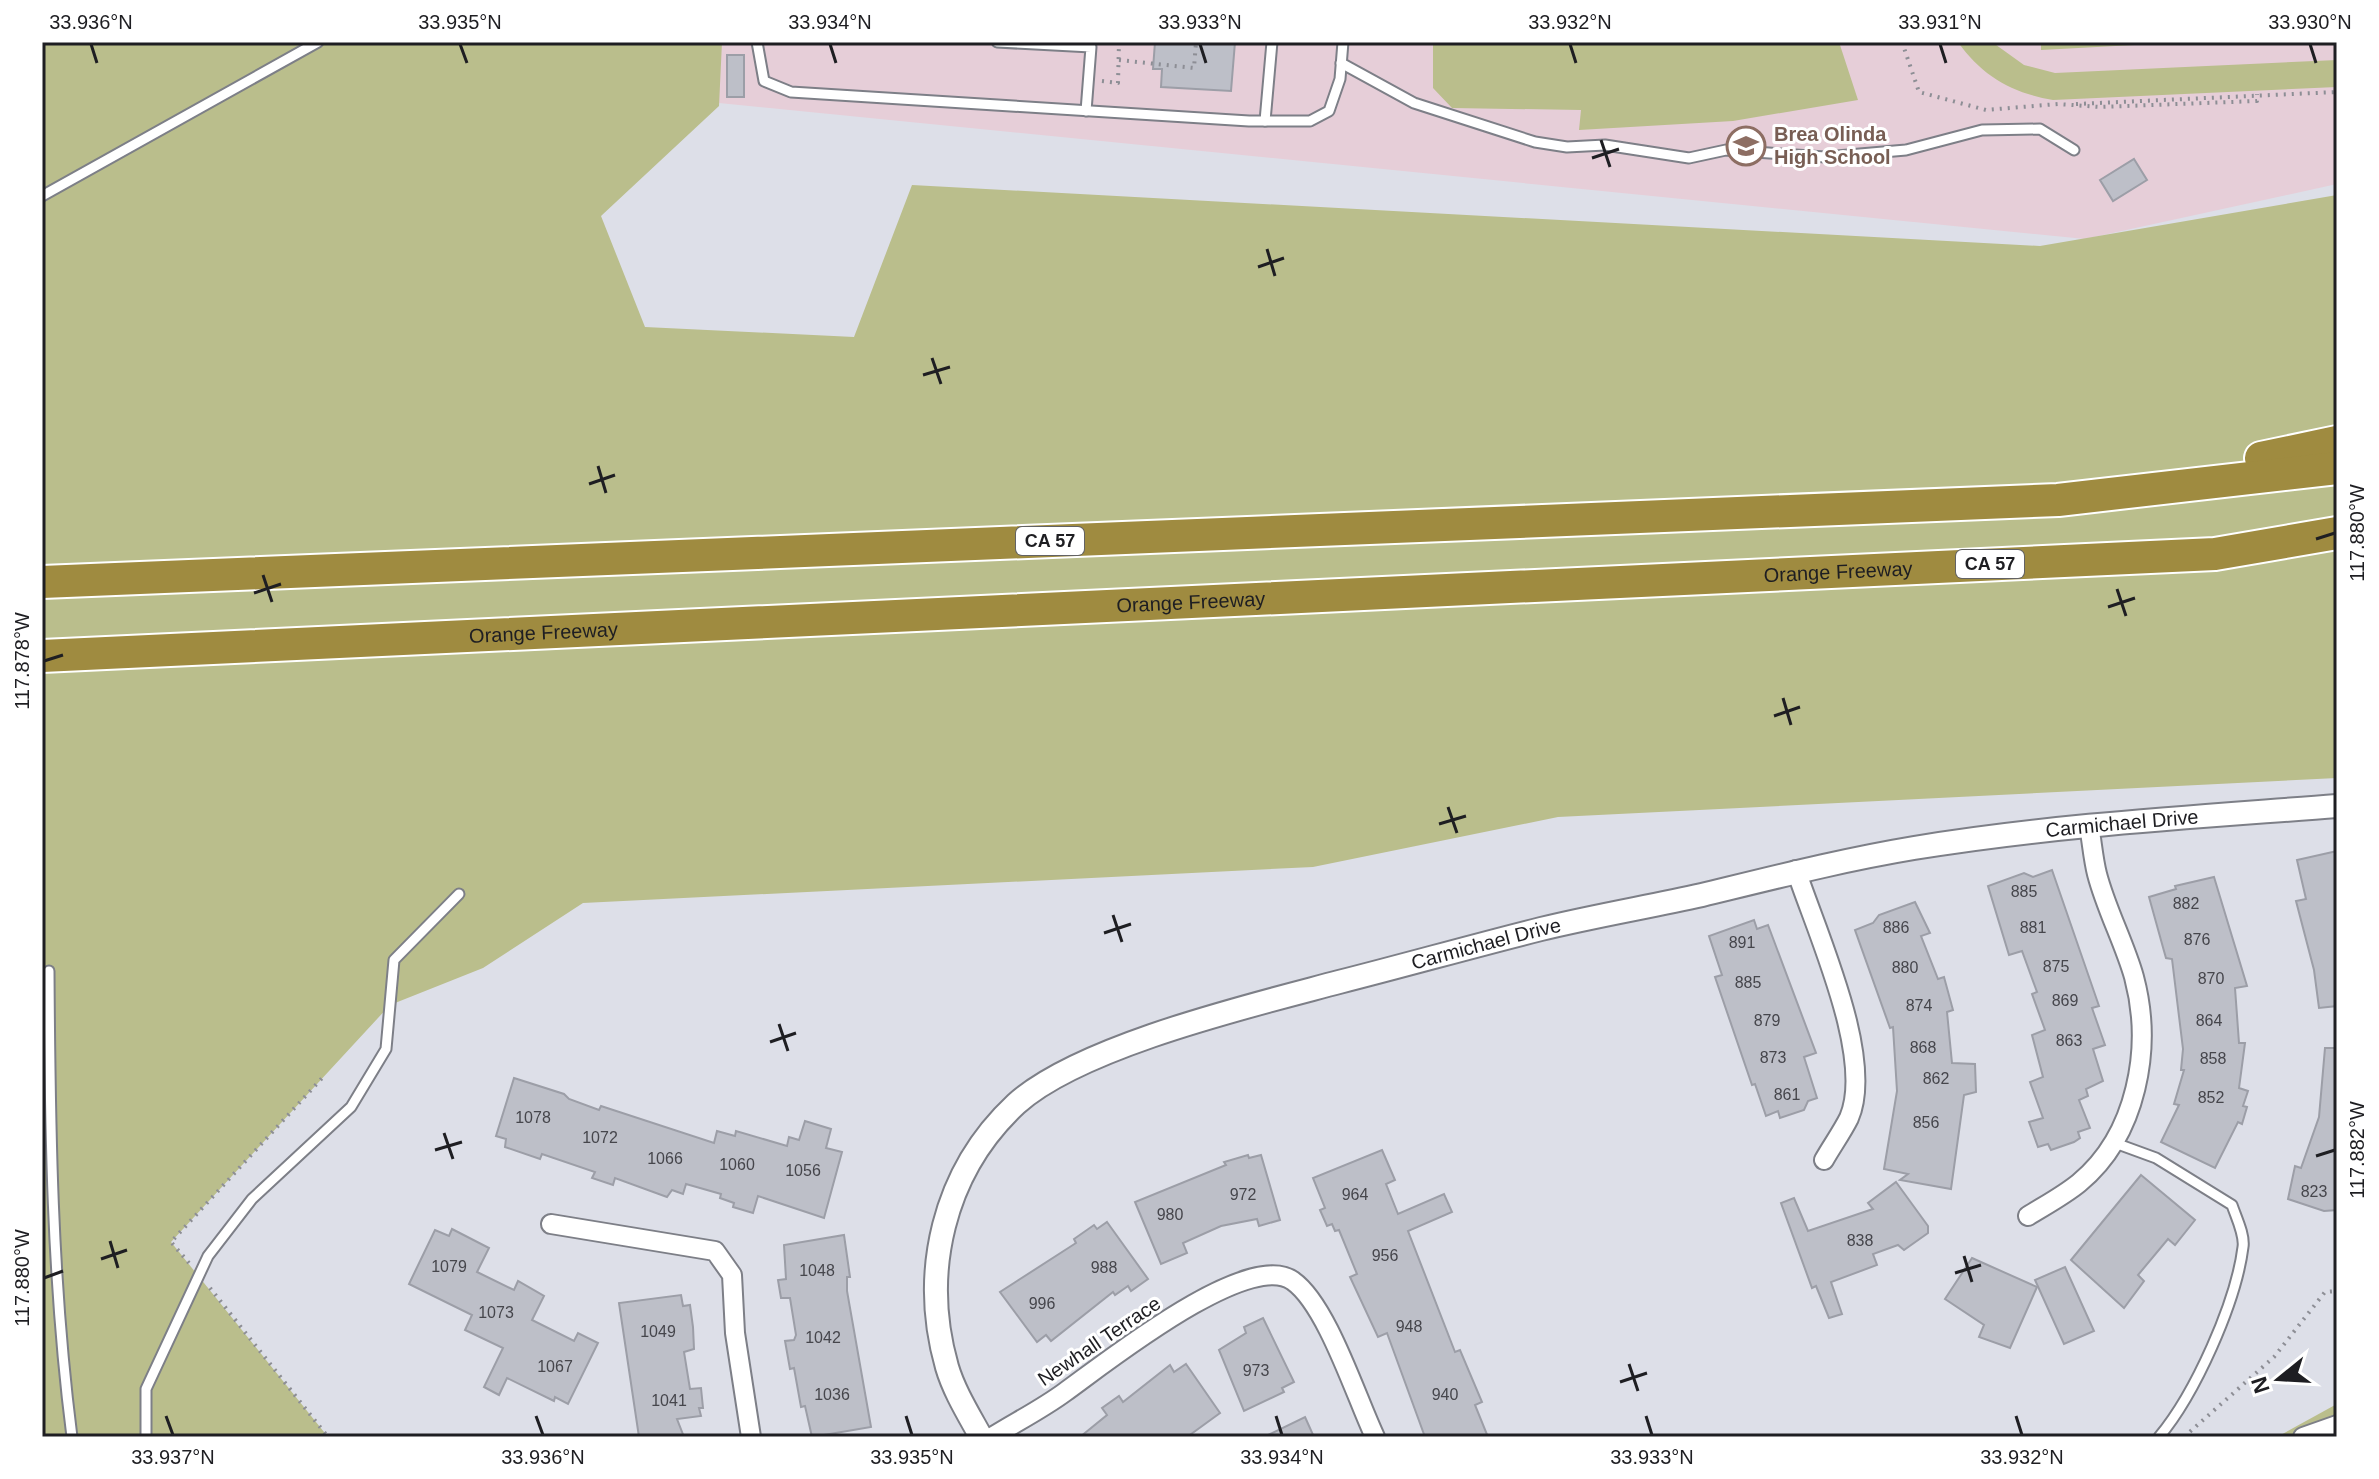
<svg xmlns="http://www.w3.org/2000/svg" width="2379" height="1479" font-family="Helvetica,sans-serif">
<style>
.education{fill:#e6ced8}
.green{fill:#babe8c}
.building{fill:#bdbfc8;stroke:#9c9ea7;stroke-width:2}
.lines{fill:none;stroke-linecap:round;stroke-linejoin:round}
.service-casing{stroke:#7d7f87;stroke-width:13}
.minor-casing{stroke:#7d7f87;stroke-width:22}
.tertiary-casing{stroke:#7d7f87;stroke-width:26}
.motorway-casing{stroke:#fff;stroke-width:36}
.path{stroke:#8d8e95;stroke-width:4;stroke-dasharray:2 6;stroke-linecap:butt}
.service{stroke:#fff;stroke-width:9}
.minor{stroke:#fff;stroke-width:18}
.tertiary{stroke:#fff;stroke-width:22}
.motorway{stroke:#9f8b40;stroke-width:32}
.ticks{fill:none;stroke:#1e1e22;stroke-width:3}
.labels{text-anchor:middle;stroke-width:6;stroke-linejoin:round;paint-order:stroke}
.number-label{font-size:16px;fill:#46464c}
.shield{fill:#fff;stroke:#626264;stroke-width:2}
.shield-label{font-size:18px;font-weight:bold;fill:#1e1e22}
.education-label{font-size:20px;font-weight:bold;fill:#785e54;stroke:#fff;text-anchor:start}
.street-label{font-size:20px;fill:#1e1e22;stroke:#fff}
.neatline{fill:none;stroke:#1e1e22;stroke-width:3}
.ticks-label{font-size:20px;text-anchor:middle;fill:#1e1e22}
</style>
<rect width="100%" height="100%" fill="#dddfe8"/>
<polygon class="education" points="686,42 2337,42 2337,184 2085,239 689,100"/>
<g class="green">
<polygon points="42,42 722,42 719,106 601,216 645,327 854,337 912,185 2040,246 2337,195 2337,778 1558,817 1313,867 583,903 483,968 390,1005 171,1242 328,1437 42,1437"/>
<polygon points="1433,42 1839,42 1858,100 1733,121 1579,130 1581,110 1452,108 1433,88"/>
<path d="M1958,42h34l32,23 31,8 282,-13v27l-284,13c-41,-7 -71,-24 -95,-58z"/>
<polygon points="2041,42 2190,42 2041,50"/>
<polygon points="2335,1405 2337,1437 2277,1437"/>
</g>
<g class="building">
<polygon points="1155,42 1235,42 1231,91 1161,87 1162,69 1153,69"/>
<rect x="727" y="55" width="17" height="42"/>
<polygon points="2134,159 2147,180 2113,201 2100,180"/>
<polygon points="2337,851 2337,1006 2319,1008 2314,970 2296,901 2306,899 2297,860"/>
<polygon points="2052,870 2099,1006 2092,1008 2105,1045 2093,1049 2103,1081 2086,1089 2088,1096 2079,1100 2090,1128 2078,1132 2080,1138 2074,1142 2051,1150 2048,1144 2038,1147 2029,1122 2043,1118 2030,1082 2043,1077 2032,1035 2045,1030 2032,994 2037,992 2022,951 2009,955 1988,886 2024,873 2033,877"/>
<polygon points="2214,877 2247,986 2235,988 2239,1043 2245,1043 2239,1088 2248,1091 2243,1106 2247,1107 2242,1124 2238,1122 2215,1168 2161,1142 2179,1105 2174,1104 2184,1070 2181,1070 2183,1049 2172,959 2166,958 2164,951 2149,897 2176,889 2175,886"/>
<polygon points="1915,902 1930,933 1921,936 1938,979 1944,977 1953,1010 1947,1012 1952,1063 1975,1064 1976,1092 1964,1095 1951,1189 1900,1180 1908,1174 1884,1169 1897,1091 1893,1027 1890,1028 1855,930 1873,923 1879,915"/>
<polygon points="1754,920 1757,929 1768,925 1816,1053 1804,1057 1817,1098 1808,1101 1804,1110 1780,1118 1778,1111 1766,1116 1755,1084 1752,1085 1715,977 1722,975 1709,936"/>
<polygon points="2325,1048 2337,1048 2337,1210 2324,1211 2288,1199 2295,1166 2301,1168 2319,1117"/>
<polygon points="514,1078 564,1094 569,1099 599,1110 601,1106 714,1143 717,1131 735,1136 736,1131 787,1146 789,1137 799,1140 805,1121 831,1129 826,1148 842,1152 824,1218 758,1196 753,1213 733,1207 734,1203 720,1198 721,1194 686,1184 683,1194 672,1190 667,1197 615,1178 613,1185 592,1178 595,1172 542,1154 540,1159 505,1147 506,1139 496,1136"/>
<polygon points="1382,1150 1395,1180 1386,1184 1398,1214 1444,1194 1452,1212 1408,1231 1455,1352 1460,1350 1482,1402 1475,1405 1488,1437 1425,1437 1387,1333 1378,1337 1350,1277 1357,1274 1339,1230 1335,1231 1332,1224 1327,1226 1320,1210 1325,1208 1313,1178"/>
<polygon points="1248,1155 1249,1158 1261,1155 1280,1220 1259,1226 1257,1219 1221,1226 1183,1243 1187,1253 1161,1264 1135,1202 1226,1165 1224,1162"/>
<polygon points="2141,1175 2195,1220 2175,1245 2168,1239 2138,1275 2144,1281 2124,1308 2071,1260"/>
<polygon points="1896,1182 1928,1226 1928,1233 1904,1250 1898,1245 1873,1254 1877,1265 1831,1282 1842,1314 1829,1318 1816,1286 1812,1288 1781,1203 1794,1198 1808,1231 1873,1209 1868,1203"/>
<polygon points="1107,1222 1148,1279 1131,1291 1128,1286 1115,1295 1113,1292 1051,1341 1046,1335 1037,1342 1000,1292 1076,1243 1074,1239 1094,1225 1097,1229"/>
<polygon points="452,1229 489,1248 477,1272 514,1290 518,1281 544,1296 532,1320 574,1341 578,1333 598,1343 568,1404 555,1397 554,1401 507,1378 499,1395 484,1387 503,1348 465,1330 472,1315 409,1284 435,1230 449,1236"/>
<polygon points="844,1235 850,1277 847,1277 847,1291 871,1427 812,1437 805,1406 801,1407 794,1368 790,1369 785,1341 794,1340 796,1335 790,1298 781,1298 778,1280 786,1279 784,1245"/>
<polygon points="1972,1258 2037,1287 2010,1348 1979,1337 1984,1325 1945,1299"/>
<polygon points="2065,1267 2094,1331 2064,1344 2035,1280"/>
<polygon points="681,1295 683,1306 690,1305 693,1327 694,1349 684,1352 690,1389 701,1388 703,1408 699,1408 701,1416 677,1419 684,1437 639,1437 619,1303"/>
<polygon points="1263,1318 1294,1382 1282,1388 1284,1392 1244,1411 1219,1350 1246,1333 1244,1327"/>
<polygon points="1186,1364 1220,1413 1187,1437 1080,1437 1107,1415 1102,1408 1119,1396 1123,1402 1170,1365 1174,1372"/>
<polygon points="1305,1417 1314,1437 1264,1437"/>
</g>
<g class="lines">
<defs>
<g id="service">
<polyline points="757,42 764,81 791,92 1249,121 1310,121 1329,111 1340,79 1343,42"/>
<polyline points="997,42 1091,47 1086,111"/>
<polyline points="1341,63 1414,103 1535,142 1567,147 1605,145 1689,158 1726,150 1825,157 1906,150 1982,130 2040,129 2074,150"/>
<polyline points="1265,121 1272,42"/>
<polyline points="42,196 318,42"/>
<path d="M49,971c1,156 3,311 23,466"/>
<path d="M2115,1143l41,15 76,47c4,12 13,30 11,42 -7,56 -48,147 -84,190"/>
<polyline points="146,1437 146,1389 208,1256 252,1199 351,1107 386,1049 394,960 459,894"/>
</g>
<g id="minor">
<path d="M1796,870c20,61 79,188 53,248 -7,14 -17,28 -25,42"/>
<path d="M2028,1216c16,-10 35,-20 51,-33 58,-48 74,-135 55,-206 -10,-35 -28,-68 -37,-103 -4,-16 -5,-32 -8,-48"/>
<polyline points="551,1224 715,1251 732,1275 735,1333 751,1437"/>
<path d="M992,1437c24,-15 50,-28 73,-45 38,-27 184,-144 228,-111 34,24 63,116 82,156"/>
<polyline points="2303,1437 2337,1425"/>
</g>
<g id="tertiary">
<path id="s1" d="M981,1437c-12,-22 -27,-46 -34,-70 -27,-94 -4,-195 69,-263 64,-58 237,-99 323,-122 67,-17 134,-36 202,-53 53,-13 107,-22 161,-34 70,-17 140,-35 212,-47 140,-23 282,-31 423,-42"/>
</g>
<g id="motorway">
<polyline points="2261,458 2337,442"/>
<polyline points="42,582 2058,500 2337,468"/>
<path id="s2" d="M42,656l2173,-102 122,-21"/>
</g>
</defs>
<use href="#service" class="service-casing"/>
<use href="#minor" class="minor-casing"/>
<use href="#tertiary" class="tertiary-casing"/>
<use href="#motorway" class="motorway-casing"/>
<g class="path">
<polyline points="1902,42 1919,92 1986,110 2058,104 2100,107 2257,101 2257,94"/>
<polyline points="1119,60 1194,68 1196,42"/>
<polyline points="1102,81 1118,83 1119,42"/>
<polyline points="2076,104 2337,92"/>
<polyline points="189,1263 171,1242 324,1076"/>
<polyline points="210,1288 328,1437"/>
<polyline points="2184,1437 2274,1357 2325,1292 2337,1291"/>
</g>
<use href="#service" class="service"/>
<use href="#minor" class="minor"/>
<use href="#tertiary" class="tertiary"/>
<use href="#motorway" class="motorway"/>
</g>
<path class="ticks" d="M91,44l6,19M460,44l7,19M830,44l6,19M1200,44l6,19M1570,44l6,19M1940,44l6,19M2310,44l6,19M1601,140l9,27M1592,158l27,-9M1267,249l8,27M1258,267l26,-9M932,358l9,26M923,375l27,-8M598,466l8,27M589,484l26,-9M2316,539l19,-6M263,575l9,27M2117,589l9,27M254,593l27,-9M2108,607l27,-9M44,661l19,-6M1783,698l8,27M1774,716l26,-9M1448,807l9,26M1439,824l27,-8M1113,915l9,27M1104,933l27,-9M779,1024l9,27M770,1042l26,-9M444,1133l9,26M435,1150l27,-8M2316,1156l19,-6M110,1241l8,27M1964,1256l8,26M101,1259l26,-9M1955,1273l26,-8M44,1278l19,-7M1629,1364l9,27M1620,1382l27,-9M166,1416l7,19M536,1416l7,19M906,1416l6,19M1276,1416l6,19M1646,1416l6,19M2016,1416l6,19"/>
<defs>
<symbol id="school-ring" viewBox="-11 -11 22 22"><circle r="9.5" fill="#fff" stroke="#8d6e63" stroke-width="1.5"/><path d="M0-5L7-2L0 1L-7-2ZM-4 1L0 2.5L4 1V4Q0 6-4 4Z" fill="#8d6e63"/></symbol>
</defs>
<g fill-rule="evenodd">
<use href="#school-ring" x="1724" y="124" width="44" height="44"/>
</g>
<g class="labels">
<g class="number-label">
<text x="2024" y="897">885</text>
<text x="2186" y="909">882</text>
<text x="1896" y="933">886</text>
<text x="2033" y="933">881</text>
<text x="2197" y="945">876</text>
<text x="1742" y="948">891</text>
<text x="2056" y="972">875</text>
<text x="1905" y="973">880</text>
<text x="2211" y="984">870</text>
<text x="1748" y="988">885</text>
<text x="2065" y="1006">869</text>
<text x="1919" y="1011">874</text>
<text x="1767" y="1026">879</text>
<text x="2209" y="1026">864</text>
<text x="2069" y="1046">863</text>
<text x="1923" y="1053">868</text>
<text x="1773" y="1063">873</text>
<text x="2213" y="1064">858</text>
<text x="1936" y="1084">862</text>
<text x="1787" y="1100">861</text>
<text x="2211" y="1103">852</text>
<text x="533" y="1123">1078</text>
<text x="1926" y="1128">856</text>
<text x="600" y="1143">1072</text>
<text x="665" y="1164">1066</text>
<text x="737" y="1170">1060</text>
<text x="803" y="1176">1056</text>
<text x="2314" y="1197">823</text>
<text x="1243" y="1200">972</text>
<text x="1355" y="1200">964</text>
<text x="1170" y="1220">980</text>
<text x="1860" y="1246">838</text>
<text x="1385" y="1261">956</text>
<text x="449" y="1272">1079</text>
<text x="1104" y="1273">988</text>
<text x="817" y="1276">1048</text>
<text x="1042" y="1309">996</text>
<text x="496" y="1318">1073</text>
<text x="1409" y="1332">948</text>
<text x="658" y="1337">1049</text>
<text x="823" y="1343">1042</text>
<text x="555" y="1372">1067</text>
<text x="1256" y="1376">973</text>
<text x="832" y="1400">1036</text>
<text x="1445" y="1400">940</text>
<text x="669" y="1406">1041</text>
</g>
<g class="shield">
<rect x="1016" y="527" width="68" height="28" rx="6"/>
<rect x="1956" y="550" width="68" height="28" rx="6"/>
</g>
<g class="shield-label">
<text x="1050" y="547">CA 57</text>
<text x="1990" y="570">CA 57</text>
</g>
<g class="education-label">
<text x="1774" y="141">Brea Olinda<tspan x="1774" dy="23">High School</tspan></text>
</g>
<g class="street-label">
<text dy="7" stroke="none"><textPath href="#s2" startOffset="1798">Orange Freeway</textPath></text>
<text dy="7" stroke="none"><textPath href="#s2" startOffset="1150">Orange Freeway</textPath></text>
<text dy="7" stroke="none"><textPath href="#s2" startOffset="502">Orange Freeway</textPath></text>
<text dy="7" stroke="none"><textPath href="#s1" startOffset="1512">Carmichael Drive</textPath></text>
<text dy="7" stroke="none"><textPath href="#s1" startOffset="864">Carmichael Drive</textPath></text>
<text transform="translate(1099 1341) rotate(-34)" y="7">Newhall Terrace</text>
</g>
</g>
<rect width="2379" height="1479" fill="none" stroke="#ffffff" stroke-width="88"/>
<g transform="translate(2279 1379) rotate(252)" stroke="#ffffff" stroke-width="6" paint-order="stroke">
<path d="M0-6L14 30L0 20L-14 30Z" fill="#1e1e22"/>
<text y="-12" font-size="22" font-weight="bold" text-anchor="middle" fill="#1e1e22">N</text>
</g>
<rect x="44" y="44" width="2291" height="1391" class="neatline"/>
<g class="ticks-label">
<text x="91" y="29">33.936°N</text>
<text x="460" y="29">33.935°N</text>
<text x="830" y="29">33.934°N</text>
<text x="1200" y="29">33.933°N</text>
<text x="1570" y="29">33.932°N</text>
<text x="1940" y="29">33.931°N</text>
<text x="2310" y="29">33.930°N</text>
<text transform="translate(2357 533) rotate(-90)" y="7">117.880°W</text>
<text transform="translate(22 661) rotate(-90)" y="7">117.878°W</text>
<text transform="translate(2357 1150) rotate(-90)" y="7">117.882°W</text>
<text transform="translate(22 1278) rotate(-90)" y="7">117.880°W</text>
<text x="173" y="1464">33.937°N</text>
<text x="543" y="1464">33.936°N</text>
<text x="912" y="1464">33.935°N</text>
<text x="1282" y="1464">33.934°N</text>
<text x="1652" y="1464">33.933°N</text>
<text x="2022" y="1464">33.932°N</text>
</g>
</svg>
